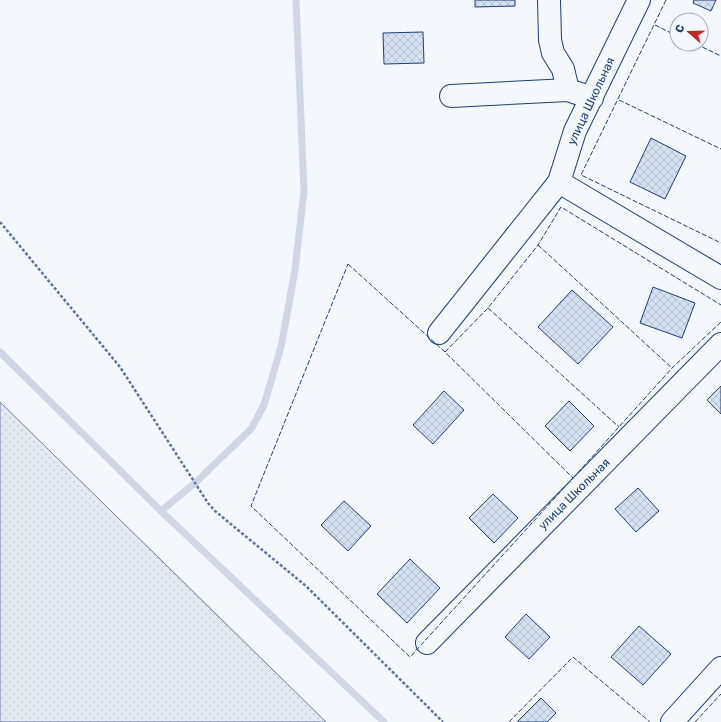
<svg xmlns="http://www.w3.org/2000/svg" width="721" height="722" font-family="Rubik,sans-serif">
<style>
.grass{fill:url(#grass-dots);stroke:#687fa3}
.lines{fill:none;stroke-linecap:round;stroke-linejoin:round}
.stream{stroke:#cfd7e4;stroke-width:7}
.building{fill:url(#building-cross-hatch);stroke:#1d3f73}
.minor-casing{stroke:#1d3f73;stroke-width:24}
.path{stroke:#5e769c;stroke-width:2.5;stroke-dasharray:3 2;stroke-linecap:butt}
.minor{stroke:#f4f7fb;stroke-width:22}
.fence{stroke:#1d3f73;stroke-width:1;stroke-dasharray:5 2;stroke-linecap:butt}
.labels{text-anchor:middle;stroke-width:3;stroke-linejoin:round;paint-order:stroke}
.street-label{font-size:12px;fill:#1d3f73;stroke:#f4f7fb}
</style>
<defs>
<pattern id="grass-dots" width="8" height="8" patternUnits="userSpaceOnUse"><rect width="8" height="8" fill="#e3e9f0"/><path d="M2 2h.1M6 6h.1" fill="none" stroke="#c2c9d1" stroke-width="1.8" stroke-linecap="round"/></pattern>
<pattern id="building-cross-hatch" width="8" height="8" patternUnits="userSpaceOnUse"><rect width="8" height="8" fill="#d5e0f0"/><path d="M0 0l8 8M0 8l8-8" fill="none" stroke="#b6c1d1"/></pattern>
</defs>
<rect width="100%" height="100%" fill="#f4f7fb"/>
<polygon class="grass" points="0,402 326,722 0,722"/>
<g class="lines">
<g class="stream">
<polyline points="0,352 161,511 384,722"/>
<polyline points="161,511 196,482 251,429 264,405 281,347 295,270 304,191 296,0"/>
</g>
</g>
<g class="building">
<polygon points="475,0 515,0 515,6 475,7"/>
<polygon points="694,0 716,0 711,11 693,3"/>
<polygon points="423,32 424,63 384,64 383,33"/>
<polygon points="651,138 686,156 665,199 630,182"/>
<polygon points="653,287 695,303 682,338 640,323"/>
<polygon points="572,290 613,327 578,364 538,327"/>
<polygon points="721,386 721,414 707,400"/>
<polygon points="444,391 464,410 433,444 413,425"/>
<polygon points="569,401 594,426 570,451 545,426"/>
<polygon points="638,488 659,511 636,532 615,509"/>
<polygon points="493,494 518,518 494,543 469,518"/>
<polygon points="344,501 371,526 348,551 321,525"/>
<polygon points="410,559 440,588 407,623 377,594"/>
<polygon points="526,614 550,637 529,659 505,637"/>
<polygon points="639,626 671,654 643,685 611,657"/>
<polygon points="541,698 556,713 547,722 517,722"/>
</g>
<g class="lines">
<defs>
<g id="minor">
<polyline points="549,0 550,40 553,53 563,69 568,90"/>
<polyline points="451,96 568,90 592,98"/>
<polyline points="559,182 721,278"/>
<polyline points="439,333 559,182 575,131 639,0"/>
<polyline points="427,643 721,344"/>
<polyline points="672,722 721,668"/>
</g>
</defs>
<use href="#minor" class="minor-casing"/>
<polyline class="path" points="0,222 120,367 208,503 215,511 306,586 443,722"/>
<use href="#minor" class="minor"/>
<g class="fence">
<polyline points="666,0 581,175 721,243"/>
<polyline points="655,25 677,36"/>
<polyline points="696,44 721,56"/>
<polyline points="619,100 721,149"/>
<polyline points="538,245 672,368"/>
<polygon points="348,264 445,352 573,478 410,657 251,506"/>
<polyline points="488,308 619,427"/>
<polyline points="445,352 488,308 538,245 561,207 721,305"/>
<polyline points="573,478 672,368 721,322"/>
<polyline points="509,722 573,657 650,722"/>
<polyline points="695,722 721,694"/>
</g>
</g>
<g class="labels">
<g class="street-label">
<text transform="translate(591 101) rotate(-65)" y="4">улица Школьная</text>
<text transform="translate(574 494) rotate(-45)" y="4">улица Школьная</text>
</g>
</g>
<g transform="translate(689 32) rotate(290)"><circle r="19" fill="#f4f7fb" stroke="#9eadc5"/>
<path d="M0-3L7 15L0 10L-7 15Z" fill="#c62828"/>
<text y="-6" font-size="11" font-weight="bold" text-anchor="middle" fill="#1d3f73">С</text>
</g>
</svg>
